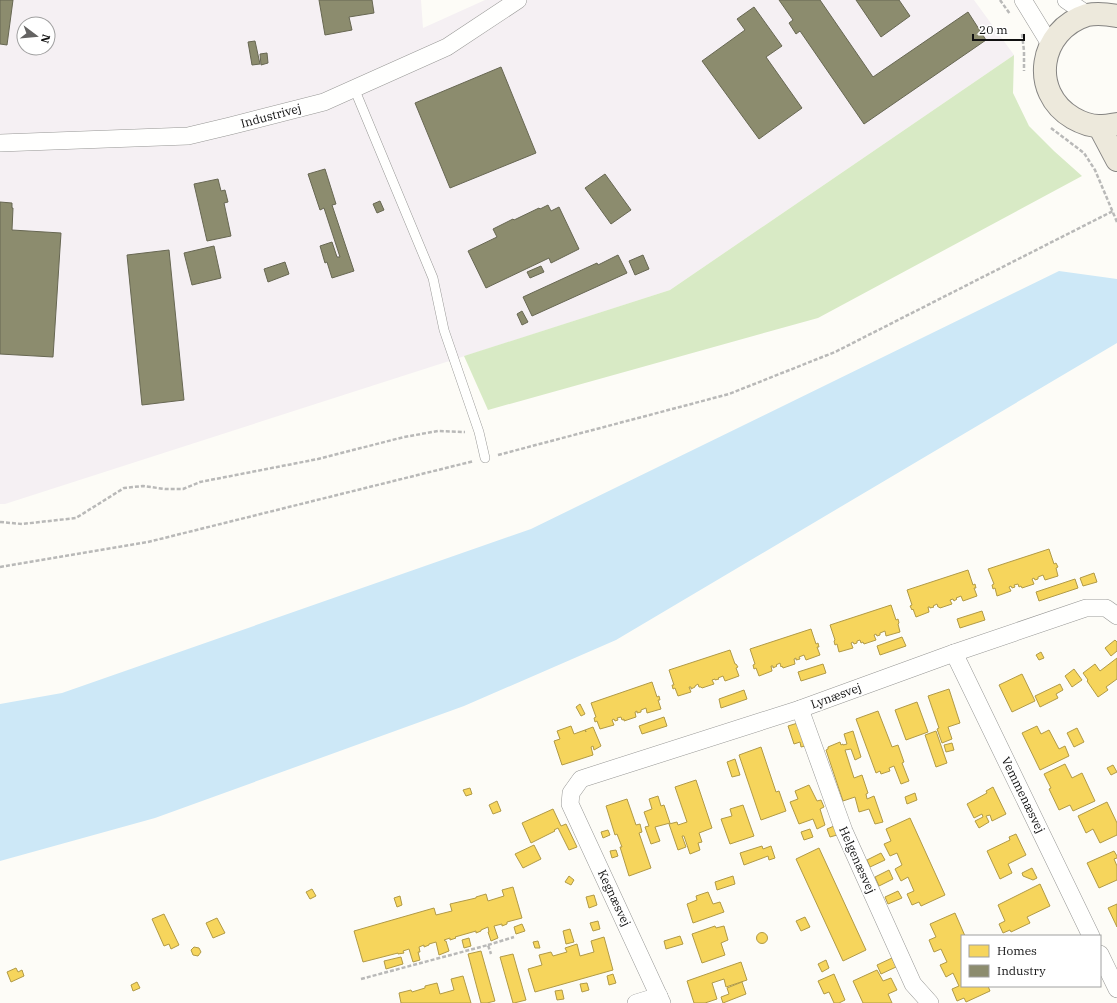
<svg xmlns="http://www.w3.org/2000/svg" width="1117" height="1003" font-family="'IBM Plex Serif',serif">
<style>
.industrial{fill:#f5f0f3;fill-rule:evenodd}
.forest{fill:#d8eac5}
.water{fill:#cde8f7}
.homes{fill:#f6d55c;stroke:#b19a46}
.industry{fill:#8c8c6e;stroke:#676752}
.lines{fill:none;stroke-linecap:round;stroke-linejoin:round}
.service-casing{stroke:#979795;stroke-width:10}
.minor-casing{stroke:#979795;stroke-width:18}
.primary-casing{stroke:#858482;stroke-width:24}
.path{stroke:#b9b9b8;stroke-width:2.5;stroke-dasharray:4 2;stroke-linecap:butt}
.service{stroke:#fffffe;stroke-width:9}
.minor{stroke:#fffffe;stroke-width:17}
.primary{stroke:#ede9dc;stroke-width:22}
.labels{text-anchor:middle;stroke-width:4;stroke-linejoin:round;paint-order:stroke}
.street-label{font-size:12px;fill:#111;stroke:#fff}
</style>
<rect width="100%" height="100%" fill="#fdfcf7"/>
<path class="industrial" d="M0,0h421l2,28 62,-28h489l40,55 -344,235 -665,214h-5zM24,24h24v24h-24z"/>
<polygon class="forest" points="1014,55 1013,93 1029,126 1054,151 1082,176 818,318 488,410 464,356 670,290"/>
<polygon class="water" points="1059,271 1117,279 1117,343 616,640 464,706 155,818 0,861 0,704 62,693 531,529"/>
<g class="homes">
<polygon points="1049,549 1054,564 1056,563 1058,567 1056,568 1058,576 1045,580 1043,575 1038,577 1038,579 1035,580 1034,578 1032,579 1034,584 1022,588 1021,586 1019,587 1018,584 1014,585 1015,587 1012,588 1011,586 1009,587 1011,591 997,596 995,588 993,589 992,585 994,584 988,569"/>
<polygon points="968,570 973,585 975,584 976,588 974,588 977,596 963,601 961,596 956,598 957,599 954,601 953,599 950,600 952,604 940,608 939,607 938,607 937,604 933,606 934,607 930,608 930,607 928,607 929,612 916,617 913,609 912,610 910,606 912,605 907,590"/>
<polygon points="1094,573 1097,582 1083,586 1080,578"/>
<polygon points="1075,579 1078,588 1039,601 1036,592"/>
<polygon points="891,605 896,620 898,619 899,623 898,624 900,632 886,636 885,631 880,633 880,635 877,636 876,634 874,635 876,640 864,644 863,642 861,643 860,640 857,641 857,643 854,644 853,642 851,643 853,648 839,652 837,644 835,645 834,641 835,640 830,625"/>
<polygon points="982,611 985,620 960,628 957,619"/>
<polygon points="811,629 816,644 818,643 819,647 817,647 820,655 806,660 804,655 799,657 800,659 796,660 796,658 794,659 795,664 783,668 782,666 781,667 780,663 776,665 777,666 773,668 773,666 771,666 772,671 759,676 756,668 754,669 753,665 755,664 750,649"/>
<polygon points="902,637 906,646 880,655 877,646"/>
<polygon points="1115,640 1117,642 1117,651 1111,656 1105,648"/>
<polygon points="730,650 735,664 736,664 738,667 736,668 739,676 725,681 723,676 718,678 719,679 715,680 715,679 712,680 714,684 702,688 701,687 699,687 698,684 695,686 695,687 691,689 691,687 689,687 691,692 678,696 675,688 673,689 672,685 674,685 669,670"/>
<polygon points="1041,652 1044,658 1039,660 1036,655"/>
<polygon points="1117,658 1117,679 1106,687 1108,690 1098,697 1087,681 1088,680 1083,673 1095,664 1100,671"/>
<polygon points="823,664 826,673 801,681 798,672"/>
<polygon points="1074,669 1082,680 1072,687 1065,676"/>
<polygon points="1022,674 1035,701 1012,712 999,685"/>
<polygon points="652,682 657,697 659,696 660,700 658,700 661,709 647,713 646,708 641,710 641,712 637,713 637,711 635,712 636,717 624,721 624,719 622,720 621,717 617,718 618,720 615,721 614,719 612,720 614,725 600,729 597,721 595,722 594,718 596,717 591,703"/>
<polygon points="1060,684 1063,690 1056,694 1058,698 1040,707 1035,696"/>
<polygon points="949,689 960,723 948,727 952,739 942,743 937,729 939,728 928,696"/>
<polygon points="744,690 747,699 721,708 719,699"/>
<polygon points="917,702 928,732 906,740 895,710"/>
<polygon points="580,704 585,714 581,716 576,707"/>
<polygon points="878,711 892,747 898,745 904,762 902,763 909,781 901,784 894,766 889,768 890,771 881,774 880,771 876,773 856,719"/>
<polygon points="664,717 667,726 642,734 639,726"/>
<polygon points="801,722 809,745 801,747 800,742 794,744 788,726"/>
<polygon points="571,726 574,734 585,730 586,732 585,730 593,727 601,746 594,750 593,746 591,747 593,755 562,765 554,741 560,739 557,731"/>
<polygon points="1037,726 1041,734 1049,730 1059,749 1065,746 1069,756 1040,770 1022,733"/>
<polygon points="1077,728 1084,742 1074,747 1067,733"/>
<polygon points="853,731 861,757 855,760 851,749 845,750 854,778 862,775 868,793 866,794 867,799 874,796 883,822 875,824 869,809 859,812 855,797 843,801 826,750 828,749 828,747 840,742 841,745 843,744 843,745 847,744 844,734"/>
<polygon points="936,731 947,763 936,767 925,735"/>
<polygon points="952,743 954,750 946,752 944,745"/>
<polygon points="761,747 776,792 779,791 786,811 761,820 739,755"/>
<polygon points="735,759 740,775 732,777 727,762"/>
<polygon points="1065,764 1072,778 1082,773 1095,801 1073,811 1070,805 1059,810 1049,789 1051,788 1044,774"/>
<polygon points="1113,765 1117,772 1111,775 1107,768"/>
<polygon points="696,780 712,828 699,833 702,842 698,843 700,850 690,854 684,836 682,836 686,847 678,850 669,824 677,822 678,825 687,822 675,787"/>
<polygon points="809,785 817,801 821,800 824,807 820,809 825,825 817,829 813,819 799,824 790,802 798,799 795,791"/>
<polygon points="993,787 1006,814 992,821 990,815 986,816 989,822 979,828 975,821 983,817 982,814 974,818 967,804 987,793 986,791"/>
<polygon points="470,788 472,794 466,796 463,790"/>
<polygon points="915,793 917,800 907,804 905,797"/>
<polygon points="658,796 661,806 664,805 670,823 655,827 660,841 651,844 645,827 649,826 644,812 652,809 649,799"/>
<polygon points="627,799 636,825 640,824 642,832 639,833 651,868 629,876 620,847 622,847 617,834 615,835 606,806"/>
<polygon points="497,801 501,811 493,814 489,805"/>
<polygon points="1107,802 1117,823 1117,835 1100,843 1093,829 1086,833 1078,816"/>
<polygon points="743,805 754,836 730,844 721,819 732,816 730,809"/>
<polygon points="553,809 561,826 566,824 577,847 569,850 558,828 554,830 555,831 531,843 522,823"/>
<polygon points="910,818 945,895 921,906 919,902 912,905 907,894 914,891 908,877 901,881 895,869 902,865 897,853 890,856 884,844 891,841 886,829"/>
<polygon points="834,826 837,835 830,837 827,829"/>
<polygon points="810,829 813,837 804,840 801,832"/>
<polygon points="608,830 610,835 603,838 601,832"/>
<polygon points="1016,834 1026,855 1008,864 1012,873 1000,879 987,851 1010,840 1009,837"/>
<polygon points="534,845 541,859 523,868 515,854"/>
<polygon points="762,846 763,849 771,846 775,858 769,860 768,856 744,865 740,853"/>
<polygon points="819,848 866,950 843,961 796,859"/>
<polygon points="616,850 618,856 612,858 610,851"/>
<polygon points="1114,851 1117,856 1117,858 1114,859 1117,866 1117,880 1099,888 1087,863"/>
<polygon points="881,853 885,860 870,867 867,860"/>
<polygon points="1032,868 1037,878 1033,880 1023,876 1022,873"/>
<polygon points="889,870 893,879 879,886 875,877"/>
<polygon points="569,876 574,880 571,885 565,882"/>
<polygon points="733,876 735,884 717,890 715,882"/>
<polygon points="1040,884 1050,906 1027,917 1030,923 1011,932 1010,930 1003,933 999,924 1005,921 998,905"/>
<polygon points="513,887 522,918 507,922 507,924 502,926 502,924 494,926 498,938 491,941 488,932 489,932 488,927 481,930 481,931 476,933 476,931 455,937 456,938 450,940 450,938 444,940 445,941 446,941 449,951 439,955 436,942 429,944 429,945 424,947 424,945 419,947 420,952 418,952 420,960 413,962 409,949 403,951 404,953 398,954 398,953 363,962 354,931 434,908 436,915 452,911 450,904 476,898 476,897 486,894 488,901 504,896 502,890"/>
<polygon points="312,889 316,896 310,899 306,892"/>
<polygon points="898,891 902,898 888,904 885,897"/>
<polygon points="708,892 713,904 720,902 724,912 693,923 687,904 697,900 696,896"/>
<polygon points="594,895 597,905 589,908 586,897"/>
<polygon points="400,896 402,905 397,907 394,898"/>
<polygon points="1117,904 1117,927 1108,908"/>
<polygon points="955,913 965,936 962,936 962,986 988,986 990,991 966,1002 964,998 957,1001 952,989 959,986 953,973 946,977 940,965 947,962 941,949 934,952 929,940 936,937 930,924"/>
<polygon points="164,914 179,945 171,949 169,944 164,946 152,919"/>
<polygon points="805,917 810,927 801,931 796,921"/>
<polygon points="217,918 225,933 213,938 206,923"/>
<polygon points="598,921 600,929 593,931 590,923"/>
<polygon points="522,924 525,931 516,934 514,927"/>
<polygon points="715,926 716,928 724,926 728,940 721,943 725,955 702,963 692,934"/>
<polygon points="570,929 574,942 566,944 563,931"/>
<circle cx="762" cy="938" r="5.5"/>
<polygon points="680,936 683,944 666,949 664,941"/>
<polygon points="604,937 613,970 535,992 528,969 542,965 539,955 551,952 553,956 567,952 565,948 577,944 580,956 594,952 591,941"/>
<polygon points="469,938 471,946 464,948 462,940"/>
<polygon points="538,941 540,948 535,948 533,942"/>
<polygon points="194,947 199,948 201,952 198,956 193,955 191,950"/>
<polygon points="481,951 495,1001 487,1003 481,1003 468,954"/>
<polygon points="513,954 526,1000 514,1003 513,1003 500,957"/>
<polygon points="401,957 403,964 386,969 384,961"/>
<polygon points="892,958 896,967 881,974 877,965"/>
<polygon points="826,960 829,968 822,972 818,964"/>
<polygon points="741,962 747,980 726,987 724,979 712,983 717,999 705,1003 694,1003 687,981"/>
<polygon points="16,968 18,972 22,970 24,976 11,982 7,972"/>
<polygon points="877,970 883,981 891,978 897,990 888,994 892,1003 863,1003 853,981"/>
<polygon points="613,974 616,983 609,985 607,976"/>
<polygon points="834,974 845,1000 839,1003 834,1003 829,992 824,994 818,981"/>
<polygon points="463,976 471,1003 401,1003 399,993 411,990 412,992 425,988 425,986 437,983 440,994 454,990 451,979"/>
<polygon points="137,982 140,988 133,991 131,985"/>
<polygon points="742,982 746,994 723,1003 721,997 729,994 727,988"/>
<polygon points="587,983 589,990 582,992 580,984"/>
<polygon points="562,990 564,999 557,1000 555,991"/>
</g>
<g class="industry">
<polygon points="0,0 13,0 7,45 0,44"/>
<polygon points="319,0 372,0 374,13 349,17 352,30 325,35"/>
<polygon points="779,0 820,0 873,77 968,12 986,40 864,124 800,31 796,34 789,23 793,20"/>
<polygon points="856,0 899,0 910,16 881,37"/>
<polygon points="754,7 782,46 766,57 802,108 759,139 702,61 745,30 737,19"/>
<polygon points="255,41 260,64 252,65 248,42"/>
<polygon points="267,53 268,63 261,65 260,54"/>
<polygon points="501,67 536,153 450,188 415,103"/>
<polygon points="325,169 336,204 332,205 354,271 332,278 327,262 325,263 320,246 332,242 337,257 340,257 324,208 320,210 308,174"/>
<polygon points="605,174 631,210 611,224 585,188"/>
<polygon points="218,179 221,191 225,190 228,202 224,203 231,236 207,241 194,184"/>
<polygon points="380,201 384,210 377,213 373,204"/>
<polygon points="0,202 12,203 12,208 13,208 12,230 61,233 53,357 0,354"/>
<polygon points="548,205 551,211 559,207 579,249 551,263 549,258 486,288 468,251 497,237 493,229 513,219 514,220 539,208 540,209"/>
<polygon points="214,246 221,278 192,285 184,253"/>
<polygon points="169,250 184,400 142,405 127,255"/>
<polygon points="618,255 627,273 532,316 523,297 597,263 598,265"/>
<polygon points="643,255 649,269 635,275 629,261"/>
<polygon points="285,262 289,274 268,282 264,269"/>
<polygon points="541,266 544,272 530,278 527,272"/>
<polygon points="522,311 528,322 522,325 517,314"/>
</g>
<g class="lines">
<defs>
<polyline id="service" points="354,88 433,278 444,330 479,432 485,458"/>
<g id="minor">
<polyline points="1023,0 1050,44"/>
<polyline points="1066,0 1088,15"/>
<polyline points="0,143 188,136 230,126 324,102 447,47 518,0"/>
<polyline points="954,653 1091,936"/>
<polyline points="800,709 844,831 913,984 930,1003"/>
<polyline points="1100,954 1117,989"/>
<polyline points="636,1003 659,996"/>
<polyline points="662,1003 570,804 571,793 581,779 800,709 954,653 1086,608 1106,608 1117,616"/>
</g>
<g id="primary">
<path d="M1117,16c-10,-2 -20,-3 -30,-1 -48,15 -58,77 -14,103 7,4 16,8 26,8 5,0 12,-1 18,-2"/>
<polyline points="1099,126 1117,160"/>
</g>
</defs>
<use href="#service" class="service-casing"/>
<use href="#minor" class="minor-casing"/>
<use href="#primary" class="primary-casing"/>
<g class="path">
<polyline points="1000,0 1010,14"/>
<polyline points="1022,34 1024,51 1024,71"/>
<polyline points="1051,128 1084,153 1095,170 1117,222"/>
<polyline points="498,455 729,394 835,352 1113,211"/>
<polyline points="0,522 22,524 76,518 124,488 143,486 165,489 183,489 200,482 318,459 404,437 438,431 465,432"/>
<polyline points="0,567 148,542 474,461"/>
<polyline points="488,945 514,937"/>
<polyline points="361,979 488,945 491,954"/>
</g>
<use href="#service" class="service"/>
<use href="#minor" class="minor"/>
<use href="#primary" class="primary"/>
</g>
<g class="labels">
<g class="street-label">
<text transform="translate(271 116) rotate(-15)" y="4">Industrivej</text>
<text transform="translate(836 696) rotate(-20)" y="4">Lynæsvej</text>
<text transform="translate(1023 795) rotate(64)" y="4">Vemmenæsvej</text>
<text transform="translate(857 860) rotate(66)" y="4">Helgenæsvej</text>
<text transform="translate(614 898) rotate(65)" y="4">Kegnæsvej</text>
</g>
</g>
<rect x="961" y="935" width="140" height="52" fill="#ffffff" stroke="#a0a0a0"/>
<rect x="969" y="945" width="20" height="12" fill="#f6d55c" stroke="#a0a0a0"/>
<text x="997" y="955" font-size="12" fill="#111111">Homes</text>
<rect x="969" y="965" width="20" height="12" fill="#8c8c6e" stroke="#a0a0a0"/>
<text x="997" y="975" font-size="12" fill="#111111">Industry</text>
<g transform="translate(36 36) rotate(106)"><circle r="19" fill="#ffffff" stroke="#a0a0a0"/>
<path d="M0-3L7 15L0 10L-7 15Z" fill="#646362"/>
<text y="-6" font-size="11" font-weight="bold" text-anchor="middle" fill="#111111">N</text>
</g>
<path d="M973 34v6h51v-6" fill="none" stroke="#111111" stroke-width="2"/>
<text x="979" y="34" font-size="12" fill="#111111" stroke="#ffffff" stroke-width="3" paint-order="stroke">20 m</text>
</svg>
